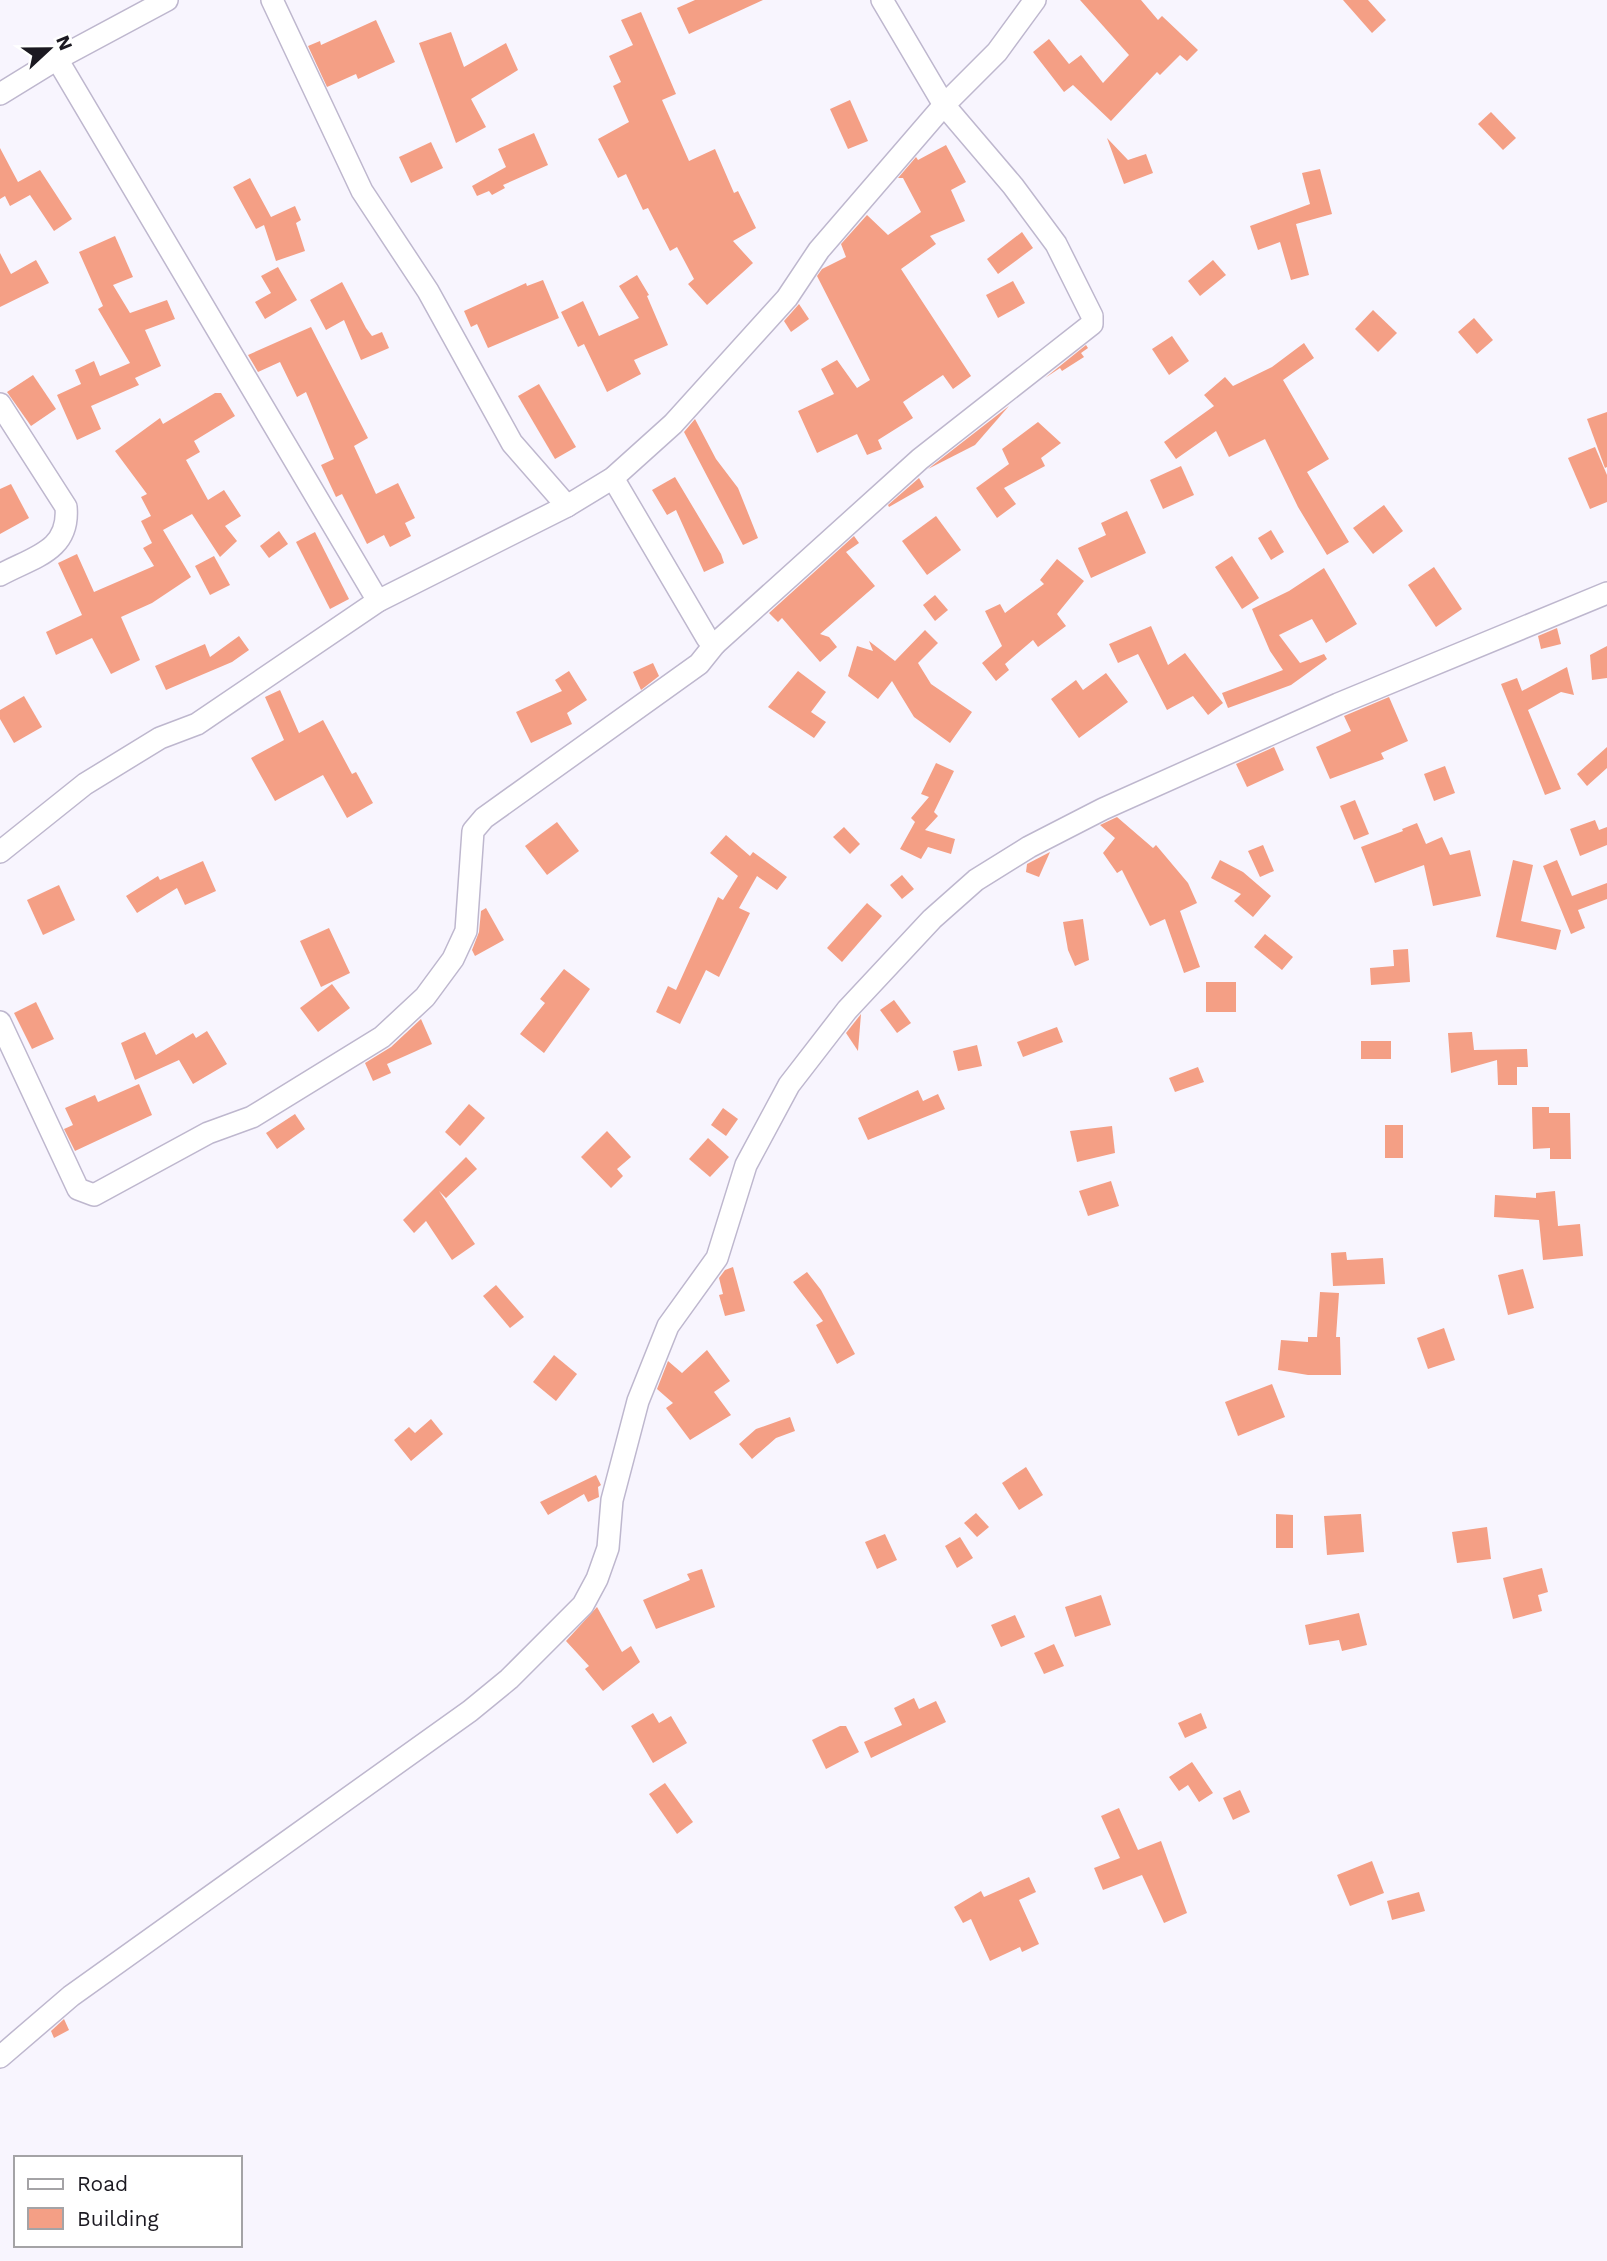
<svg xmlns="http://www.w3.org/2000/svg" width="1607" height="2261" font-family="'Work Sans',sans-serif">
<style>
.building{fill:#f49f85}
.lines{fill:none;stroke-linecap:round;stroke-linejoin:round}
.street-casing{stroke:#beb7ce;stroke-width:24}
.street{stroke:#fff;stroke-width:21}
</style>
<rect width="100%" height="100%" fill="#f8f5fe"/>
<g class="building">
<polygon points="695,0 763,0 689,34 677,8"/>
<polygon points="1080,0 1141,0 1158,20 1162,16 1198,50 1187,61 1180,55 1160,75 1157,72 1111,121 1073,85 1064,92 1033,52 1049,39 1069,64 1081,55 1103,83 1129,55"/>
<polygon points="1343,0 1368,0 1386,20 1372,33"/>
<polygon points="641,12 676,94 662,100 689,161 715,149 734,193 738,191 756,228 733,241 753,263 707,305 688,284 694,279 677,247 670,251 648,208 643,210 626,174 618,178 598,139 629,122 613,86 621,82 609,56 633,45 621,20"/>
<polygon points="376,20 395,62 358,79 356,74 327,87 308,46 320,41 321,45"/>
<polygon points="451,32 464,67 506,43 518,70 471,99 486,127 456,143 419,43"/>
<polygon points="850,100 868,141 848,149 830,109"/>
<polygon points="1491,112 1516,138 1503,150 1478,124"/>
<polygon points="534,133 548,165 503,185 505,188 492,195 489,191 477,196 472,186 506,167 498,149"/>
<polygon points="1107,138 1128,160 1146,154 1153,173 1124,184"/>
<polygon points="431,142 443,168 411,183 399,157"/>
<polygon points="946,145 966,182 951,190 965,221 930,236 936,244 901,269 971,376 953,389 943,375 903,402 913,418 878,440 882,449 867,455 857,434 817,453 798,411 834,394 821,369 837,360 857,388 870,380 817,276 822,269 846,257 841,244 867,215 888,235 921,212 903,178 898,178 916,157 918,160"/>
<polygon points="0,148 18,182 40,170 72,219 54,231 30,195 10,206 5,196 0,199"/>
<polygon points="1320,169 1332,214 1296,224 1309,275 1291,280 1280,242 1258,250 1250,226 1310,204 1302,173"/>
<polygon points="250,178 271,217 295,206 301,220 296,223 305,251 276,261 264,225 256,229 233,187"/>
<polygon points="1022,232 1033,248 998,274 987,259"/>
<polygon points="115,236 133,277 113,285 130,313 167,300 175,319 145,330 161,366 135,378 139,385 91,406 101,429 77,440 57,395 81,384 75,370 94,361 100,376 130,363 98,309 103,306 79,252"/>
<polygon points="0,253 11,274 36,260 49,283 0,307"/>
<polygon points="1213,260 1226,275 1200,296 1188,281"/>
<polygon points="278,267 297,300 265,319 255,302 271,293 261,276"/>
<polygon points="637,275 649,295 647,296 668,345 634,360 641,374 607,392 584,344 578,347 561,312 583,301 599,336 639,318 619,286"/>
<polygon points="543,280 559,318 488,348 477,324 471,327 464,311 526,283 527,286"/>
<polygon points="1013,281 1025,303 998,318 986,295"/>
<polygon points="342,282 366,328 372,336 382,332 389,348 361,360 344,320 326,330 310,300"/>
<polygon points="799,304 809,319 791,332 784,321"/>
<polygon points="1373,310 1397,333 1378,352 1355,329"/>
<polygon points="1474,318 1493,340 1477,354 1458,332"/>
<polygon points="311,327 368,438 354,446 376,494 398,483 415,518 405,523 411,536 390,547 384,535 367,544 342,494 336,497 321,465 334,459 306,392 297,397 280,362 258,372 248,355"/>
<polygon points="1172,336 1189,361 1169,375 1152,349"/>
<polygon points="1304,343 1314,358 1283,380 1329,459 1307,472 1349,542 1327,555 1298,507 1265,439 1229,457 1216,431 1176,459 1164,442 1214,406 1204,395 1225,377 1233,386 1272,367"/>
<polygon points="1086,345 1088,348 1081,353 1084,357 1062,371 1060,368 1045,378"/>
<polygon points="33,375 56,409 31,426 7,392"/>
<polygon points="539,384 576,447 555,459 518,396"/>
<polygon points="215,393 221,393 235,416 194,441 200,452 186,460 208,500 224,490 241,516 225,526 237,541 220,557 192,514 163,530 191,577 152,603 121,617 140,660 111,674 92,638 56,655 46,632 82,615 58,563 77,554 94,592 154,566 143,548 152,543 141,521 151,516 141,497 147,494 115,451 160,418 163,424"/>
<polygon points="1009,406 975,445 928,469"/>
<polygon points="1607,412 1607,467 1605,468 1587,419"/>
<polygon points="695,419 716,459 738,488 758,538 743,545 684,432"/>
<polygon points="1038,422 1061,443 1041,458 1045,466 1004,488 1016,504 997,518 976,488 1009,464 1002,449"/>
<polygon points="1595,447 1607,475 1607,502 1590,509 1568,458"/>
<polygon points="1181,466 1194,495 1163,509 1150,480"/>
<polygon points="675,477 721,554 724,563 704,572 676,510 667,515 652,490"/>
<polygon points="919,478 924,487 889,507 888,505"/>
<polygon points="11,484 29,518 0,534 0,489"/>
<polygon points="1384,505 1403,531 1373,554 1353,528"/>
<polygon points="1127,511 1146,553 1091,578 1078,548 1106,535 1101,523"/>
<polygon points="936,516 961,550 927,575 902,541"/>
<polygon points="1271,530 1284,552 1271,560 1258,538"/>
<polygon points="279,531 288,544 269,558 260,546"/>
<polygon points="315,532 349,599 330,609 296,542"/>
<polygon points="854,536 859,543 846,552 875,586 820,634 829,637 837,647 820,662 782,618 778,622 769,613"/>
<polygon points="214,556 230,585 210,595 195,566"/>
<polygon points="1232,556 1259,598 1242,609 1215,567"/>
<polygon points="1057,559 1084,581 1057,614 1066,626 1038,647 1033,640 1005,664 1009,670 996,681 982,663 1002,646 985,611 1000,604 1005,613 1044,584 1040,580"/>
<polygon points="1434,567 1462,609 1436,627 1408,585"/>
<polygon points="1324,568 1357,624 1326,643 1312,619 1279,635 1300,663 1324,654 1327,659 1291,685 1228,708 1222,693 1283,670 1270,651 1252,609 1289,591"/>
<polygon points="935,595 948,610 935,621 923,605"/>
<polygon points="1151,626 1168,665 1185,653 1223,703 1208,715 1193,696 1167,710 1138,654 1118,663 1109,644"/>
<polygon points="1557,628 1561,644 1541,649 1538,636"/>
<polygon points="925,630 938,643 918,663 931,684 972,712 950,743 914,717 892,681 878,699 848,676 857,646 873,651 869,641 895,661"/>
<polygon points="239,636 249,650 232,662 166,690 155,666 205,644 210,657"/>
<polygon points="1607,646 1607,678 1592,680 1590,655"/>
<polygon points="653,663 659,676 641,690 633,672"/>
<polygon points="1567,667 1574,695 1561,692 1528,710 1561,789 1545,795 1501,684 1517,678 1522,691"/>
<polygon points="569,671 587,700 567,713 572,724 531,743 516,712 562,691 555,680"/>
<polygon points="798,671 826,692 811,712 826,722 814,738 768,707"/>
<polygon points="1106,673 1128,702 1079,738 1051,699 1076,680 1083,690"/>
<polygon points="280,690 299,733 323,720 352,774 356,772 373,803 347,818 323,775 275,801 251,758 284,740 265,697"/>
<polygon points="24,696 42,727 14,743 0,719 0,710"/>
<polygon points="1389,697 1408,741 1381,753 1384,759 1330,779 1316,747 1351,731 1344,716"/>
<polygon points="1274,747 1284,770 1247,787 1236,764"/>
<polygon points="1607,747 1607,768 1587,786 1577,774"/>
<polygon points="936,763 954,771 934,812 938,816 925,830 955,839 951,854 928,847 921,859 900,849 915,822 911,818 929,797 921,794"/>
<polygon points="1445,766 1455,793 1434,801 1424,774"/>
<polygon points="1355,800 1369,834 1354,840 1340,806"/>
<polygon points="1117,817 1153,848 1156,845 1188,883 1197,903 1180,911 1200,967 1184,973 1165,919 1150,926 1122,870 1117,873 1103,853 1115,838 1100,825"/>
<polygon points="1595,820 1599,830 1607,827 1607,845 1580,856 1570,829"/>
<polygon points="557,822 579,851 547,875 525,846"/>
<polygon points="1417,823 1426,844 1442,837 1450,855 1470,850 1481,896 1433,906 1424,865 1375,883 1361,847 1403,831 1402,829"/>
<polygon points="844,827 860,844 850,854 833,837"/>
<polygon points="726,835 750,856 753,852 787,877 777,890 757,876 739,908 750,913 719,977 706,970 680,1024 656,1012 668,986 676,990 718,897 723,900 738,876 710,853"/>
<polygon points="1263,845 1274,871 1260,877 1248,851"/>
<polygon points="1050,852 1039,877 1026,872 1027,864"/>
<polygon points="1220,860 1243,872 1271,896 1253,917 1234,901 1241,894 1211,878"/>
<polygon points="1513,860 1533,865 1521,921 1561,930 1556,950 1496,937"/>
<polygon points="1557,860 1572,896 1607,883 1607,899 1578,910 1585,928 1571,934 1543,866"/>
<polygon points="203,861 216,891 185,905 177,888 137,913 126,896 158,876 160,880"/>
<polygon points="902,875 914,889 902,899 890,885"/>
<polygon points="59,885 75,920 43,935 27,900"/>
<polygon points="867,903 882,916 842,962 827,948"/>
<polygon points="486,908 504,940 475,956 472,950 479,932 481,911"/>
<polygon points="1083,919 1089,960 1075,966 1068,950 1063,922"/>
<polygon points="329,928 350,973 321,987 300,941"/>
<polygon points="1265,934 1293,957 1282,970 1254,947"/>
<polygon points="1408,949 1410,982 1371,985 1370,968 1394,966 1393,950"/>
<polygon points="564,969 590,989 544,1053 520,1034 545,1003 540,999"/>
<rect x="1206" y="982" width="30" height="30"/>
<polygon points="332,984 350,1008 318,1032 300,1008"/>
<polygon points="894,1000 911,1023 897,1033 880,1010"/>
<polygon points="36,1002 54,1039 32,1049 14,1013"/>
<polygon points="861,1014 858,1051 846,1033"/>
<polygon points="421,1019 432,1044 387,1064 391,1073 373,1081 365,1063 391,1047"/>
<polygon points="1057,1027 1063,1042 1023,1057 1017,1042"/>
<polygon points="207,1031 227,1064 193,1084 179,1060 135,1080 121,1043 145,1032 156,1055 193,1033 196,1038"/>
<polygon points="1472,1032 1474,1050 1527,1049 1528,1067 1517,1067 1517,1085 1498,1085 1497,1060 1451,1073 1448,1033"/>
<rect x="1361" y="1041" width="30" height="18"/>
<polygon points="977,1045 982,1066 958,1071 953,1051"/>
<polygon points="1198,1067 1204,1082 1175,1092 1169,1078"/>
<polygon points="139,1084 152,1115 75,1151 64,1129 73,1125 65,1108 95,1095 98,1102"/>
<polygon points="918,1090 923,1101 938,1094 945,1109 868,1140 858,1118"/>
<polygon points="469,1104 485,1118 460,1146 445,1132"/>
<polygon points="1532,1107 1549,1107 1549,1113 1570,1113 1571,1159 1550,1159 1550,1148 1533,1149"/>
<polygon points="723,1108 738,1119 726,1136 711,1125"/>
<polygon points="295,1114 305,1129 277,1149 266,1133"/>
<rect x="1385" y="1125" width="18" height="33"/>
<polygon points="1112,1126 1115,1153 1077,1162 1070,1131"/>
<polygon points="607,1131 631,1157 617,1169 623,1176 611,1188 581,1157"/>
<polygon points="708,1138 729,1157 710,1177 689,1159"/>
<polygon points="466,1157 477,1169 446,1198 439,1191 475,1244 452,1260 426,1221 414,1233 403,1220"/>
<polygon points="1111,1181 1119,1206 1088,1216 1079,1191"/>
<polygon points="1555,1191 1558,1226 1580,1224 1583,1256 1543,1260 1539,1220 1494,1217 1495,1195 1536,1198 1536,1193"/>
<polygon points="1346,1252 1347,1260 1383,1258 1385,1284 1333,1286 1331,1253"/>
<polygon points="733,1267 745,1311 725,1316 719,1295 723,1294 719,1278 725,1270"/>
<polygon points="1523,1269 1534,1308 1508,1315 1498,1275"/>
<polygon points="807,1272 821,1290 855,1354 837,1364 816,1325 823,1321 793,1282"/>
<polygon points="496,1285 524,1317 510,1328 483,1296"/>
<polygon points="1320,1292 1339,1293 1336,1337 1340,1337 1341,1375 1308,1375 1278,1370 1281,1340 1308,1342 1308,1337 1317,1337"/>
<polygon points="1444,1328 1455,1360 1428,1369 1417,1338"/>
<polygon points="707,1350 730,1381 714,1392 731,1415 690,1440 666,1408 673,1403 657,1389 668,1361 682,1373"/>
<polygon points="554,1355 577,1374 556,1401 533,1382"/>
<polygon points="1272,1384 1285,1417 1238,1436 1225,1402"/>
<polygon points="790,1417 795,1431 776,1438 752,1459 739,1444 756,1429"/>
<polygon points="431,1419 443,1434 411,1461 394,1440 409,1427 415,1433"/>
<polygon points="1026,1467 1043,1495 1019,1510 1002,1483"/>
<polygon points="596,1475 601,1485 598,1487 599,1497 588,1502 584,1494 548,1515 540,1502"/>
<polygon points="976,1513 989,1527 977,1537 964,1523"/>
<polygon points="1276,1514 1293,1515 1293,1548 1276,1548"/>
<polygon points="1361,1514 1364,1552 1327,1555 1324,1516"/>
<polygon points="1487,1527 1491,1559 1457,1563 1452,1532"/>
<polygon points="885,1534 897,1560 877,1569 865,1542"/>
<polygon points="960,1537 973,1558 957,1568 945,1546"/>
<polygon points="1542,1568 1548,1592 1538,1595 1542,1611 1513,1619 1503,1578"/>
<polygon points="702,1569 715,1607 656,1629 643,1600 690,1580 687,1574"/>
<polygon points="1101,1595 1111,1625 1075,1637 1065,1607"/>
<polygon points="597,1607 622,1652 631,1646 640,1662 603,1691 585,1669 589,1666 566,1641"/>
<polygon points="1359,1613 1367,1645 1342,1651 1339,1640 1309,1645 1305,1625"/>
<polygon points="1015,1615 1025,1637 1001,1647 991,1625"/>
<polygon points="1054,1644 1064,1666 1044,1674 1034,1653"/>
<polygon points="914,1698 919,1709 936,1701 946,1722 871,1758 864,1742 902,1725 894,1708"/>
<polygon points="653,1713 659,1723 671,1716 687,1743 653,1763 631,1726"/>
<polygon points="1201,1713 1207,1728 1185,1738 1178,1723"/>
<polygon points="840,1726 846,1726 859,1752 826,1769 812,1740"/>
<polygon points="1192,1762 1213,1793 1199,1802 1188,1785 1179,1791 1169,1777"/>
<polygon points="665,1783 693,1822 677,1834 649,1794"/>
<polygon points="1240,1790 1250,1812 1233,1820 1223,1798"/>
<polygon points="1119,1808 1138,1850 1161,1841 1187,1913 1164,1923 1142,1875 1103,1890 1094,1868 1120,1858 1101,1816"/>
<polygon points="1372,1861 1384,1893 1350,1906 1337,1875"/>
<polygon points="1029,1877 1036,1892 1019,1900 1039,1944 1022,1952 1020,1947 990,1961 971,1919 963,1923 954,1907 981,1891 984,1897"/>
<polygon points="1419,1892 1425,1911 1392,1920 1387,1901"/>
<polygon points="64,2019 69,2030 54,2038 51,2031"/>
</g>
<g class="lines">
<defs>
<g id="street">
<polyline points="272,0 362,191 428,291 512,443 567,506"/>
<polyline points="57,59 378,601"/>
<polyline points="0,94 57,59 167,0"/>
<path d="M0,404l66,103c4,44 -33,50 -66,68"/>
<polyline points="715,644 920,459 1092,324 1092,316 1056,244 1013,186 944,105 882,0"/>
<polyline points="0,852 85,784 160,738 197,724 378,601 567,506 613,478 673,424 787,298 819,250 944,105 997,52 1035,0"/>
<polyline points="0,1022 78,1189 94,1195 208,1133 252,1117 382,1037 425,997 453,959 466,931 473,831 484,818 699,664 715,644 707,638 613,478"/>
<polyline points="0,2057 71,1996 470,1711 509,1679 583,1605 597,1579 608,1548 612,1500 638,1401 668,1326 717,1258 746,1165 789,1085 847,1010 932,919 976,880 1029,847 1103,809 1338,704 1607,593"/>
</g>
</defs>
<use href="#street" class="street-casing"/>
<use href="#street" class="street"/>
</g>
<rect x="14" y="2156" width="228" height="91" fill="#ffffff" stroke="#a4a3a6" stroke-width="2"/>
<rect x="28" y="2179" width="35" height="10" fill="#ffffff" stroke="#a4a3a6" stroke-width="2"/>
<text x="77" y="2191" font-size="21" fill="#1b1921">Road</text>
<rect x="28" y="2208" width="35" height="21" fill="#f49f85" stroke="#a4a3a6" stroke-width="2"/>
<text x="77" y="2226" font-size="21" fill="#1b1921">Building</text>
<g transform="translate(49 49) rotate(68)" stroke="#ffffff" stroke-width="5" paint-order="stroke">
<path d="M0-5L12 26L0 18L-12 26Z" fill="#1b1921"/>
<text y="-10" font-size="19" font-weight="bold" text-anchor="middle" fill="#1b1921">N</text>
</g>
</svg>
